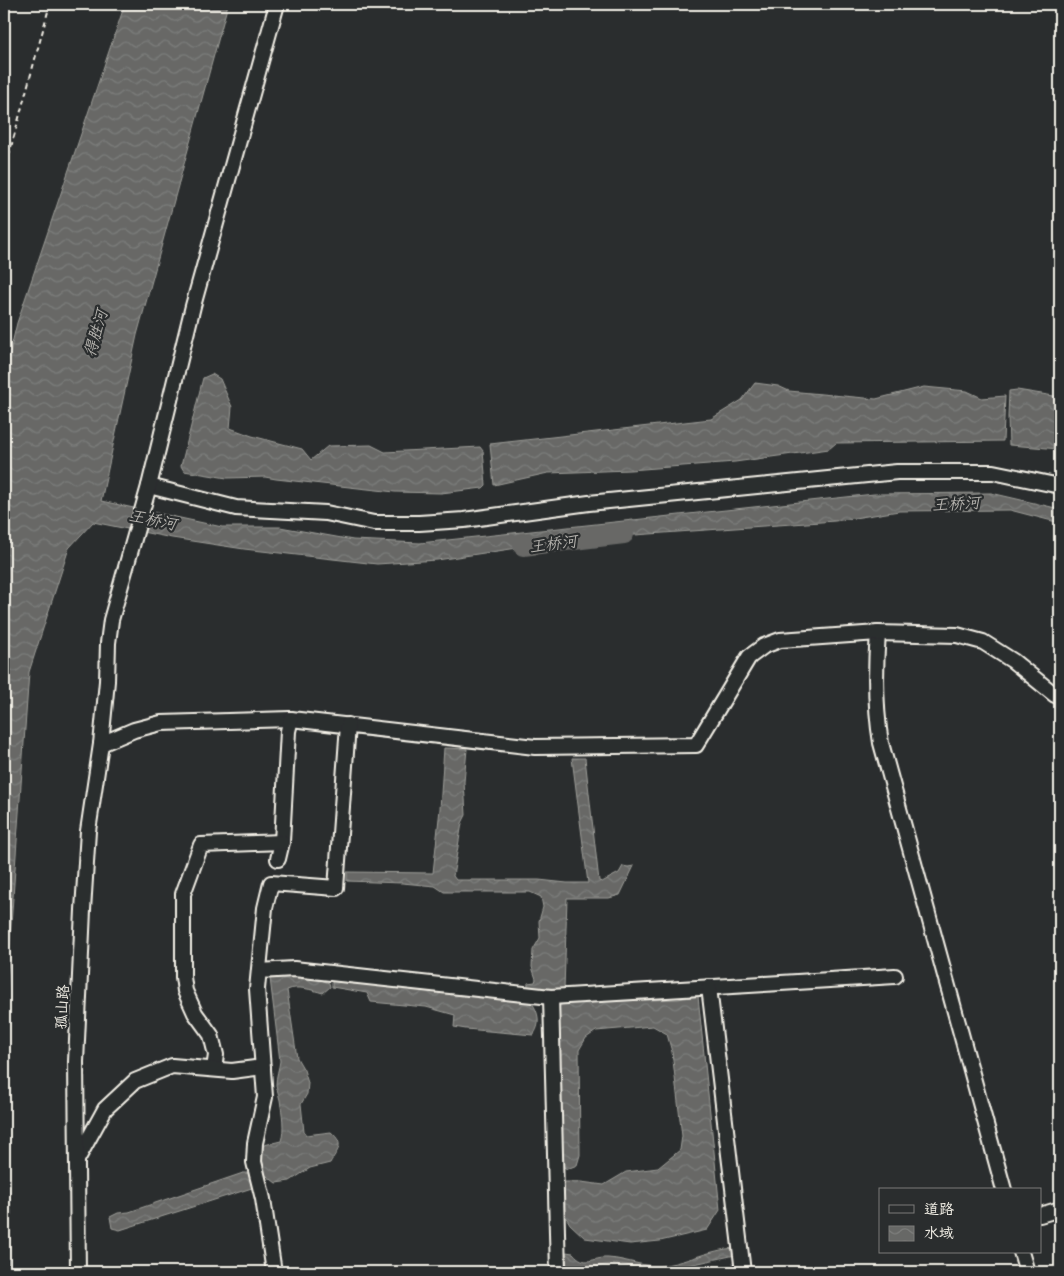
<svg xmlns="http://www.w3.org/2000/svg" width="1064" height="1276" font-family="'Patrick Hand','LXGW WenKai TC',sans-serif">
<style>
.water{fill:url(#water-waves);stroke:#9f9f9a}
.lines{fill:none;stroke-linecap:round;stroke-linejoin:round}
.river{stroke:#676866;stroke-width:20}
.minor-casing{stroke:#f4f1e8;stroke-width:18}
.path{stroke:#f4f1e8;stroke-width:2;stroke-dasharray:5 4;stroke-linecap:butt}
.minor{stroke:#2a2d2e;stroke-width:14}
.labels{text-anchor:middle;stroke-width:4.5;stroke-linejoin:round;paint-order:stroke}
.street-label{font-size:15px;fill:#f4f1e8;stroke:#2a2d2e}
.water-label{font-size:16px;font-style:italic;fill:#b5b3ae;stroke:#2a2d2e}
</style>
<defs>
<pattern id="water-waves" width="16" height="10" patternUnits="userSpaceOnUse" patternTransform="scale(1.25)"><rect width="16" height="10" fill="#676866"/><path d="M0 5q4-4 8 0t8 0" fill="none" stroke="#7d7e7c"/></pattern>
</defs>
<rect width="100%" height="100%" fill="#2a2d2e"/>
<filter id="ink" filterUnits="userSpaceOnUse"><feTurbulence type="fractalNoise" baseFrequency=".02" numOctaves="2"/><feDisplacementMap in="SourceGraphic" scale="10" xChannelSelector="R" yChannelSelector="G"/><feConvolveMatrix kernelMatrix="1 2 1 2 8 2 1 2 1" color-interpolation-filters="sRGB"/></filter>
<g filter="url(#ink)">
<g class="water">
<polygon points="125,4 228,4 137,335 101,501 222,527 280,527 353,540 420,543 874,494 991,493 1060,509 1060,523 1010,510 899,511 835,521 578,539 437,560 377,564 244,549 172,538 93,522 69,548 29,672 4,1024 4,377 17,323"/>
<polygon points="212,374 220,379 232,407 230,428 252,436 302,449 311,460 328,446 371,445 385,452 480,447 483,451 486,485 483,488 441,493 395,492 276,479 265,477 227,478 184,471 181,466 203,378"/>
<polygon points="755,383 778,386 789,391 876,399 924,387 967,391 982,398 1005,396 1003,441 836,443 829,449 735,462 630,470 548,473 494,485 490,444 711,419 742,400"/>
<polygon points="1017,390 1060,397 1060,449 1009,445 1008,417 1009,391"/>
<polygon points="444,748 467,749 464,782 466,815 462,823 453,876 456,880 539,880 567,883 588,883 572,758 585,758 599,881 602,882 619,873 623,866 628,867 634,866 620,895 609,898 567,898 564,990 527,991 528,983 535,982 536,979 532,967 533,950 540,938 539,921 543,907 541,897 530,892 444,892 435,886 402,883 347,881 347,872 433,873 440,809"/>
<path d="M292,977l29,3 8,3 1,4 -7,6c-11,-3 -25,-8 -36,-3l10,68 7,12 4,13 -1,11 -6,10 3,28 2,3 25,-3c15,13 6,18 -1,31l-20,5 -20,13 -14,2 -13,-10 -3,-21 4,-7 17,-4c4,-12 1,-28 -1,-41 -1,-5 -3,-10 -4,-15 0,-9 3,-16 4,-24l-10,-83z"/>
<path d="M332,979l200,24c7,10 9,22 1,32l-67,-6 -12,-2 1,-12 -29,-8 -55,-5 -4,-9 -35,-6z"/>
<polygon points="698,996 720,1210 707,1230 660,1241 630,1244 585,1238 570,1224 561,1209 562,1182 581,1182 604,1185 626,1172 658,1168 680,1150 682,1136 672,1052 667,1034 653,1026 596,1031 586,1038 579,1050 580,1155 577,1165 567,1169 560,1165 555,1009 561,1003 678,999"/>
<polygon points="4,1137 11,1212 8,1272 4,1272"/>
<polygon points="243,1173 250,1173 255,1187 120,1230 112,1228 110,1217 118,1213 129,1212"/>
<path d="M734,1248l1,7 -77,17c-15,0 -20,-5 -32,-7 -9,-2 -34,0 -40,7h-19l-1,-20 7,1c13,15 19,4 35,5 20,1 38,11 58,7 23,-4 44,-15 68,-17z"/>
</g>
<g class="lines">
<polyline class="river" points="523,546 624,534"/>
<defs>
<g id="minor">
<polyline points="149,486 236,508 326,513 374,523 419,523 464,520 589,503 897,472 993,472 1060,486"/>
<path d="M878,633c-3,37 -3,74 3,110l123,447"/>
<polyline points="101,744 134,730 161,723 291,719 535,747 696,745 749,657 764,646 780,640 878,633 957,635 983,642 1013,661 1055,695 1060,697"/>
<polyline points="278,859 282,842 288,731 291,719"/>
<polyline points="259,971 294,969 551,997 895,976"/>
<polyline points="709,987 743,1272"/>
<polyline points="551,997 558,1272"/>
<polyline points="214,1069 216,1055 211,1035 195,1013 185,991 183,977 183,894 201,845 282,842"/>
<polyline points="77,1160 105,1109 135,1081 172,1066 232,1071 263,1067"/>
<polyline points="1040,1215 1060,1209"/>
<polyline points="1021,1252 1027,1272"/>
<polyline points="78,1272 76,1062 83,910 88,831 101,744 107,681 108,643 111,620 149,486 193,306 277,4"/>
<polyline points="274,1272 263,1199 254,1162 255,1143 265,1097 257,989 265,908 271,883 336,888 348,725"/>
</g>
</defs>
<use href="#minor" class="minor-casing"/>
<polyline class="path" points="4,173 50,4"/>
<use href="#minor" class="minor"/>
</g>
</g>
<g class="labels">
<g class="street-label">
<text transform="translate(62 1007) rotate(-87)" y="5">孤山路</text>
</g>
<g class="water-label">
<text transform="translate(95 333) rotate(-74)" y="6">得胜河</text>
<text transform="translate(956 503) rotate(-3)" y="6">王桥河</text>
<text transform="translate(153 519) rotate(12)" y="6">王桥河</text>
<text transform="translate(553 543) rotate(-7)" y="6">王桥河</text>
</g>
</g>
<rect width="1064" height="1276" fill="none" stroke="#2a2d2e" stroke-width="20"/>
<rect x="10" y="10" width="1044" height="1256" fill="none" stroke="#f4f1e8" stroke-width="2" filter="url(#ink)"/>
<rect x="879" y="1188" width="162" height="65" fill="#2a2d2e" stroke="#7b7b78"/>
<rect x="889" y="1205" width="25" height="8" fill="#2a2d2e" stroke="#7b7b78"/>
<text x="924" y="1214" font-size="15" fill="#f4f1e8">道路</text>
<rect x="889" y="1226" width="25" height="15" fill="url(#water-waves)" stroke="#7b7b78"/>
<text x="924" y="1238" font-size="15" fill="#f4f1e8">水域</text>
</svg>
